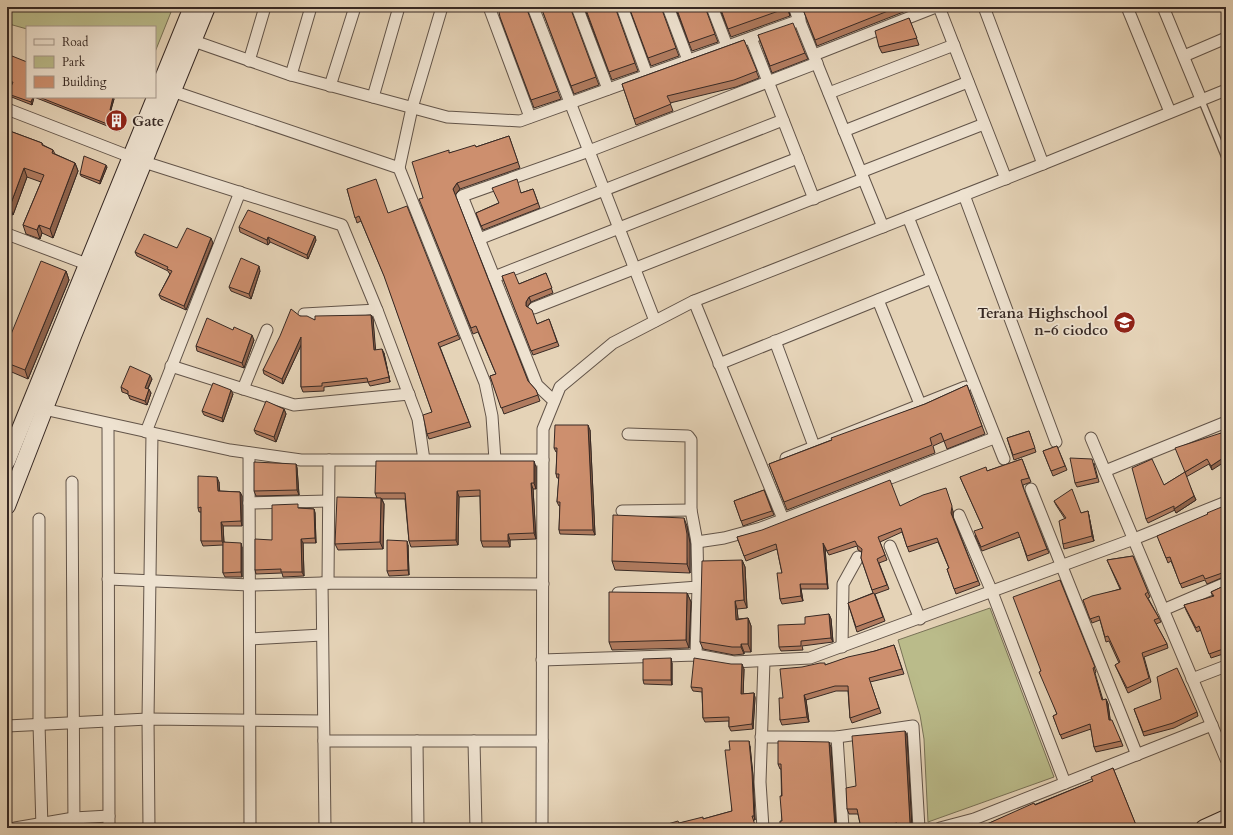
<svg xmlns="http://www.w3.org/2000/svg" width="1233" height="835" font-family="Cardo,serif">
<style>
.green{fill:#babb8a;stroke:#787257}
.lines{fill:none;stroke-linecap:round;stroke-linejoin:round}
.lane-casing{stroke:#625449;stroke-width:8}
.street-casing{stroke:#625449;stroke-width:13}
.secondary-casing{stroke:#372924;stroke-width:18}
.lane{stroke:#eee2d0;stroke-width:5.5}
.street{stroke:#eee2d0;stroke-width:11}
.secondary{stroke:#eee2d0;stroke-width:16}
.wall{fill:#b07b5f;stroke:#372924}
.shaded-wall{fill:#90644d;stroke:#372924}
.building{fill:#cd8f6e;stroke:#372924}
.labels{text-anchor:middle;stroke-width:3.5;stroke-linejoin:round;paint-order:stroke}
.poi-label{font-size:15px;font-weight:bold;fill:#372924;stroke:#eee2d0;text-anchor:start}
</style>
<rect width="100%" height="100%" fill="#e5d3b7"/>
<filter id="stains"><feTurbulence type="fractalNoise" baseFrequency=".005" numOctaves="4"/><feColorMatrix values="0 0 0 0 .2 0 0 0 0 .09 0 0 0 0 .02 0 0 0 .5 -.17"/></filter>
<radialGradient id="worn" r=".72"><stop offset=".6" stop-color="#630" stop-opacity="0"/><stop offset="1" stop-color="#630" stop-opacity=".3"/></radialGradient>
<g class="green">
<polygon points="13,7 65,7 82,11 83,7 173,7 155,52 155,27 27,27 27,29 9,24"/>
<polygon points="990,608 1054,777 928,822 924,739 920,715 898,640"/>
</g>
<g class="lines">
<defs>
<polyline id="lane" points="1201,99 1226,160"/>
<g id="street">
<polyline points="489,7 530,117"/>
<polyline points="533,7 655,321"/>
<polyline points="577,7 608,89"/>
<polyline points="622,7 647,75"/>
<polyline points="668,7 688,60"/>
<polyline points="712,7 727,46"/>
<polyline points="794,7 883,227"/>
<polyline points="939,7 1006,179"/>
<polyline points="984,7 1043,164"/>
<polyline points="1127,7 1170,112"/>
<polyline points="1163,7 1201,99"/>
<polyline points="797,15 817,7"/>
<polyline points="751,38 814,199"/>
<polyline points="188,39 291,75 447,117 520,121 800,20"/>
<polyline points="814,55 936,7"/>
<polyline points="1184,56 1226,38"/>
<polyline points="249,61 265,7"/>
<polyline points="291,75 311,7"/>
<polyline points="330,86 355,7"/>
<polyline points="172,91 399,168 485,383 492,416 495,460"/>
<polyline points="829,93 954,45"/>
<polyline points="373,97 399,7"/>
<polyline points="7,109 144,162 342,225 377,310 418,419 424,460"/>
<polyline points="844,131 968,82"/>
<polyline points="399,168 412,108 442,7"/>
<polyline points="861,172 984,124"/>
<polyline points="964,195 1056,442"/>
<polyline points="908,217 1004,459"/>
<polyline points="7,234 92,266"/>
<polyline points="479,239 783,120"/>
<polyline points="494,277 798,158"/>
<polyline points="878,300 920,404"/>
<polyline points="694,301 783,519"/>
<polyline points="534,308 863,179"/>
<polyline points="304,314 377,310"/>
<polyline points="775,341 814,446"/>
<polyline points="719,364 932,278"/>
<polyline points="171,366 294,405 409,394"/>
<polyline points="243,389 267,330"/>
<polyline points="554,401 537,385 462,196 589,151 817,63"/>
<polyline points="39,408 230,450 301,460 543,460"/>
<polyline points="108,424 109,828"/>
<polyline points="146,432 240,192"/>
<polyline points="628,434 688,436 691,440 691,510 697,542 698,587 696,655"/>
<polyline points="1091,438 1226,759"/>
<polyline points="249,453 250,828"/>
<polyline points="786,458 965,387"/>
<polyline points="1105,471 1226,422"/>
<polyline points="72,482 74,828"/>
<polyline points="1031,489 1137,755"/>
<polyline points="249,503 328,501"/>
<polyline points="622,511 691,510"/>
<polyline points="959,515 992,592 1065,783"/>
<polyline points="39,519 39,724 42,828"/>
<polyline points="697,542 724,538 761,528 994,438"/>
<polyline points="890,546 920,619"/>
<polyline points="108,579 250,585 322,583 543,584"/>
<polyline points="322,583 325,828"/>
<polyline points="328,583 329,460"/>
<polyline points="618,593 698,587"/>
<polyline points="1163,610 1226,583"/>
<polyline points="250,639 322,635"/>
<polyline points="842,647 843,584 858,557"/>
<polyline points="542,660 696,655 734,662 810,658 1134,539 1226,502"/>
<polyline points="1192,679 1226,666"/>
<polyline points="7,726 148,719 323,721"/>
<polyline points="761,737 837,737 913,726 919,828"/>
<polyline points="837,737 843,828"/>
<polyline points="324,741 542,741"/>
<polyline points="417,741 418,828"/>
<polyline points="474,741 476,828"/>
<polyline points="15,828 74,818 109,816"/>
<polyline points="149,828 148,719 152,433"/>
<polyline points="542,828 543,429 560,387 613,343 694,301 1043,164 1226,90"/>
<polyline points="763,828 760,782 764,661"/>
<polyline points="940,828 974,819 1212,725"/>
</g>
<g id="secondary">
<polyline points="7,461 192,7"/>
<polyline points="7,506 73,336 207,7"/>
<polyline points="1204,828 1226,818"/>
</g>
</defs>
<use href="#lane" class="lane-casing"/>
<use href="#street" class="street-casing"/>
<use href="#secondary" class="secondary-casing"/>
<use href="#lane" class="lane"/>
<use href="#street" class="street"/>
<use href="#secondary" class="secondary"/>
</g>
<g class="wall">
<polygon points="541,7 570,7 570,9 599,85 574,94"/>
<polygon points="584,7 615,7 615,9 638,71 612,80"/>
<polygon points="629,7 662,7 661,9 679,56 651,66"/>
<polygon points="675,7 705,9 718,42 692,51"/>
<polygon points="719,7 788,7 790,16 731,37"/>
<polygon points="817,7 911,7 911,9 817,46 804,12"/>
<polygon points="526,9 561,99 534,108 500,17"/>
<polygon points="909,18 919,45 882,53 879,47"/>
<polygon points="758,35 805,53 808,59 772,73"/>
<polygon points="744,40 759,78 736,87 670,103 673,111 636,125 622,84"/>
<polygon points="7,54 27,97 113,97 114,99 111,110 126,116 126,118 120,131 34,97 32,105 9,96 8,94 12,84 7,84"/>
<polygon points="7,130 42,143 43,145 53,150 55,154 75,163 78,171 53,238 42,233 40,239 26,234 23,225 41,182 27,177 13,215 7,213"/>
<polygon points="509,136 520,168 460,189 455,195 528,381 536,390 540,401 504,414 490,376 496,374 478,332 473,334 422,206 423,198 449,153 476,147"/>
<polygon points="107,167 100,184 81,176 80,174"/>
<polygon points="347,189 388,213 458,335 460,339 440,347 471,427 429,439 427,434 432,412 386,280 361,221 357,223"/>
<polygon points="533,189 540,208 483,230 476,213 521,193"/>
<polygon points="239,227 316,240 308,259 270,242 268,245 240,232"/>
<polygon points="213,243 186,310 161,299 159,295 170,274 169,273 168,271 137,256 135,252 177,248"/>
<polygon points="66,271 69,280 28,379 7,370 7,344"/>
<polygon points="260,271 251,299 231,291 229,287"/>
<polygon points="546,273 553,293 531,302 527,307 537,324 549,319 559,346 533,355 502,276 519,284"/>
<polygon points="371,315 373,319 375,350 384,353 390,382 370,386 368,382 324,387 324,391 303,392 301,387 301,345 283,384 264,374 263,370 300,316 315,320"/>
<polygon points="254,340 244,368 197,351 196,346"/>
<polygon points="152,379 148,389 151,393 147,405 130,399 128,394 122,392 121,387"/>
<polygon points="967,385 985,434 947,449 944,441 933,446 935,453 787,510 769,464 925,404"/>
<polygon points="233,394 223,422 204,415 202,411"/>
<polygon points="284,409 286,414 276,442 256,434 254,430"/>
<polygon points="590,430 595,535 560,534 559,530 560,506 559,506 557,502 559,478 557,478 556,474 557,452 556,452 554,448"/>
<polygon points="1029,431 1036,452 1014,460 1007,438"/>
<polygon points="1057,446 1067,470 1053,476 1043,451"/>
<polygon points="1226,447 1212,470 1209,464 1186,477 1196,500 1176,513 1175,510 1148,523 1146,519 1164,485"/>
<polygon points="1022,459 1031,482 1023,485 1024,491 1049,553 1028,561 1020,537 982,551 975,536 983,528 960,477 987,471"/>
<polygon points="1094,463 1099,482 1077,487 1075,483"/>
<polygon points="296,464 297,468 299,495 256,496 254,491"/>
<polygon points="536,467 536,489 533,489 536,539 510,540 510,547 483,547 481,541 480,496 459,497 458,545 411,547 409,541 405,499 382,499 384,504 383,549 338,550 335,544 377,498 375,493"/>
<polygon points="219,482 219,491 240,492 242,496 242,526 223,526 224,542 242,547 242,577 225,577 223,573 223,545 203,546 201,541 201,512 199,512 198,508"/>
<polygon points="764,490 774,515 743,526 734,501"/>
<polygon points="1054,501 1081,513 1088,511 1094,541 1064,549 1063,544 1065,519 1056,505"/>
<polygon points="900,506 953,511 953,517 980,585 956,594 947,569 949,568 938,542 909,552 902,532 880,542 887,560 879,563 889,589 875,594 885,621 857,632 848,603 873,593 861,558 862,552 858,550 857,546 829,555 825,548 828,589 801,589 803,601 782,604 780,599 782,573 777,549 746,561 737,537"/>
<polygon points="299,508 314,509 315,513 316,543 303,543 304,576 283,577 282,573 256,574 255,570 272,540"/>
<polygon points="1226,509 1226,576 1207,584 1205,580 1182,588 1171,561 1168,563 1159,540"/>
<polygon points="687,526 690,543 690,573 615,570 612,561"/>
<polygon points="408,545 409,575 389,576 387,571"/>
<polygon points="1133,556 1150,597 1148,598 1159,618 1161,622 1156,624 1167,644 1168,648 1144,657 1151,682 1128,693 1115,665 1119,663 1109,641 1106,642 1100,620 1092,623 1083,600 1120,589 1107,560"/>
<polygon points="742,560 745,567 747,608 737,609 738,619 748,618 751,626 751,652 744,652 744,654 734,655 703,649 700,642"/>
<polygon points="1060,580 1096,672 1095,673 1103,700 1106,699 1108,704 1110,720 1121,741 1123,746 1096,752 1094,747 1091,729 1062,739 1053,716 1057,714 1041,671"/>
<polygon points="1226,585 1226,653 1211,658 1201,630 1197,632 1186,610 1184,605 1213,597 1211,592"/>
<polygon points="687,593 691,602 689,648 612,650 609,642"/>
<polygon points="829,614 831,619 833,642 802,646 803,650 781,651 779,647 805,624"/>
<polygon points="894,645 904,674 870,682 881,713 852,723 850,718 848,691 836,691 806,700 809,722 782,725 780,720 783,698 825,665 875,651"/>
<polygon points="672,663 672,685 644,684 643,680"/>
<polygon points="744,669 743,694 754,693 755,698 753,729 731,731 729,727 729,721 705,722 703,718 702,692 693,691 691,687"/>
<polygon points="1134,709 1197,712 1198,716 1174,728 1144,736"/>
<polygon points="907,736 912,828 861,828 858,814 849,814 847,809 856,786"/>
<polygon points="750,746 753,776 755,820 661,828 679,823 703,819 732,811 730,750"/>
<polygon points="831,747 836,828 780,828 782,821 781,769 780,769 778,764"/>
<polygon points="1113,768 1137,828 970,828 987,824 1093,781"/>
</g>
<g class="shaded-wall">
<polygon points="787,7 788,7 790,16"/>
<polygon points="33,97 34,97 32,105 31,102"/>
<polygon points="113,97 114,99 110,112 110,110"/>
<polygon points="126,116 126,118 120,131 120,129"/>
<polygon points="75,163 78,171 53,238 50,229"/>
<polygon points="106,165 107,167 100,184 100,181"/>
<polygon points="24,168 27,177 13,215 10,206"/>
<polygon points="457,183 460,189 455,195 453,189"/>
<polygon points="39,225 42,233 40,239 37,230"/>
<polygon points="315,236 316,240 308,259 307,255"/>
<polygon points="268,237 270,242 268,245 267,240"/>
<polygon points="211,238 213,243 186,310 184,306"/>
<polygon points="259,266 260,271 251,299 249,294"/>
<polygon points="66,271 69,280 28,379 25,370"/>
<polygon points="529,297 531,302 527,307 526,306 526,302"/>
<polygon points="371,315 373,319 376,354 374,350"/>
<polygon points="252,335 254,340 244,368 242,363"/>
<polygon points="301,337 303,341 283,384 282,379"/>
<polygon points="382,349 384,353 390,382 389,377"/>
<polygon points="150,375 152,379 146,392 145,388"/>
<polygon points="149,389 151,393 147,405 145,401"/>
<polygon points="231,390 233,394 223,422 222,418"/>
<polygon points="284,409 286,414 276,442 274,437"/>
<polygon points="588,425 590,430 595,535 593,530"/>
<polygon points="1226,456 1226,461 1212,470 1211,466"/>
<polygon points="534,461 536,467 536,489 534,483"/>
<polygon points="296,464 297,468 299,495 297,490"/>
<polygon points="217,477 219,482 220,495 218,491"/>
<polygon points="531,483 533,489 536,539 534,533"/>
<polygon points="457,491 459,497 458,545 456,540"/>
<polygon points="240,492 242,496 242,526 241,521"/>
<polygon points="947,492 953,511 953,518 951,513"/>
<polygon points="1194,496 1196,500 1176,513 1174,509"/>
<polygon points="381,498 384,504 383,549 380,542"/>
<polygon points="314,509 315,513 316,543 315,538"/>
<polygon points="1088,511 1094,541 1092,536"/>
<polygon points="684,518 687,526 690,543 690,573 687,564"/>
<polygon points="221,522 223,526 224,545 222,541"/>
<polygon points="508,534 510,540 510,547 508,541"/>
<polygon points="301,539 303,543 304,576 302,572"/>
<polygon points="407,541 408,545 409,575 408,570"/>
<polygon points="241,543 242,547 242,577 241,572"/>
<polygon points="823,543 825,548 828,589 827,584"/>
<polygon points="742,560 745,567 747,608 744,600"/>
<polygon points="800,584 801,589 803,601 801,596"/>
<polygon points="687,593 691,602 689,648 686,640"/>
<polygon points="735,601 737,609 739,627 736,620"/>
<polygon points="829,614 831,619 833,642 831,638"/>
<polygon points="748,618 751,626 751,652 748,644"/>
<polygon points="741,644 744,652 744,654 741,647"/>
<polygon points="671,658 672,663 672,685 671,680"/>
<polygon points="742,664 744,669 743,698 741,694"/>
<polygon points="754,693 755,698 753,729 752,724"/>
<polygon points="804,695 806,700 809,722 807,717"/>
<polygon points="1106,699 1108,704 1111,725 1109,720"/>
<polygon points="905,731 907,736 912,828 911,828 910,823"/>
<polygon points="749,741 750,746 753,776 755,820 754,816"/>
<polygon points="829,742 831,747 836,828 835,828"/>
</g>
<g class="building">
<polygon points="498,7 526,7 558,91 531,100 500,17"/>
<polygon points="541,7 570,7 596,77 571,86"/>
<polygon points="585,7 615,7 635,63 609,72"/>
<polygon points="629,7 661,7 676,48 648,58"/>
<polygon points="676,7 705,7 715,34 689,43"/>
<polygon points="720,7 787,7 787,8 728,29"/>
<polygon points="817,7 898,7 815,40 804,12"/>
<polygon points="909,18 917,38 879,47 875,31"/>
<polygon points="793,23 805,53 770,66 758,35"/>
<polygon points="744,40 757,71 734,80 667,96 671,104 634,119 622,84"/>
<polygon points="7,54 27,62 27,97 33,97 31,102 8,94 13,82 7,82"/>
<polygon points="39,97 113,97 110,110 126,116 120,129"/>
<polygon points="7,130 42,143 42,145 53,150 52,153 75,163 50,229 39,225 37,230 23,225 44,175 24,168 10,206 7,205"/>
<polygon points="509,136 518,162 457,183 453,189 528,381 536,390 538,395 501,408 490,376 496,374 476,326 471,328 419,199 423,198 412,162 449,150 449,153 475,145 476,147"/>
<polygon points="84,156 106,165 100,181 80,174"/>
<polygon points="376,179 388,213 407,206 458,335 438,343 469,422 427,434 423,415 432,412 384,276 359,216 355,218 347,189"/>
<polygon points="517,179 521,193 533,189 538,203 481,226 476,213 499,203 492,188"/>
<polygon points="248,210 315,236 307,255 268,237 267,240 239,227"/>
<polygon points="187,228 211,238 184,306 159,295 172,271 167,269 168,267 135,252 144,234 177,248"/>
<polygon points="241,258 259,266 249,294 229,287"/>
<polygon points="41,261 66,271 25,370 7,363 7,344"/>
<polygon points="514,272 519,284 546,273 552,288 529,297 526,302 526,306 532,310 537,324 549,319 557,342 531,351 502,276"/>
<polygon points="291,309 300,316 307,316 315,320 315,316 371,315 374,350 382,349 389,377 368,382 367,378 322,383 322,386 301,387 301,337 282,379 263,370 280,336"/>
<polygon points="207,318 233,330 234,327 252,335 242,363 196,346"/>
<polygon points="130,366 150,375 145,388 149,389 145,401 128,395 128,391 121,387"/>
<polygon points="213,383 231,390 222,418 202,411"/>
<polygon points="967,385 982,426 944,441 941,433 930,438 932,445 784,502 769,464 832,440 831,438 925,404"/>
<polygon points="266,401 284,409 274,437 254,430"/>
<polygon points="555,425 588,425 593,530 559,530 560,502 557,502 559,474 556,474 557,448 554,448"/>
<polygon points="1029,431 1035,448 1013,455 1007,438"/>
<polygon points="1221,433 1226,447 1226,456 1211,466 1207,459 1185,472 1175,448"/>
<polygon points="1057,446 1065,466 1051,471 1043,451"/>
<polygon points="1070,458 1092,459 1097,478 1075,483"/>
<polygon points="1022,459 1029,478 1021,480 1023,487 1047,549 1027,556 1018,532 981,547 974,531 983,528 960,477 986,467 987,471"/>
<polygon points="1152,459 1164,485 1185,472 1194,496 1174,509 1174,506 1146,519 1132,468"/>
<polygon points="376,461 534,461 534,483 531,483 534,533 508,534 508,541 481,541 480,490 457,491 456,540 409,541 405,493 375,493"/>
<polygon points="254,462 296,464 297,490 254,491"/>
<polygon points="198,476 217,477 218,491 240,492 241,521 221,522 222,541 201,541 201,507 198,508"/>
<polygon points="890,480 900,506 923,495 946,488 952,506 951,513 978,581 954,589 947,569 949,568 937,538 907,547 901,528 878,537 885,555 877,559 887,585 872,590 861,558 862,549 857,545 855,541 827,551 823,543 827,584 800,584 801,596 780,599 777,573 782,573 776,544 744,556 737,537 762,530"/>
<polygon points="1072,489 1081,513 1088,511 1092,536 1063,544 1059,521 1066,518 1054,501"/>
<polygon points="764,490 772,511 741,521 734,501"/>
<polygon points="337,497 381,498 380,542 335,544"/>
<polygon points="298,504 298,508 314,509 315,538 301,539 302,572 281,572 281,569 255,570 255,539 272,540 272,505"/>
<polygon points="1224,506 1225,509 1226,509 1226,567 1224,568 1225,572 1205,579 1203,575 1180,584 1170,557 1166,558 1157,536 1208,514 1207,513"/>
<polygon points="613,515 684,518 687,534 687,564 612,561"/>
<polygon points="387,540 407,541 408,570 387,571"/>
<polygon points="223,542 241,543 241,572 223,573"/>
<polygon points="1133,556 1148,592 1145,594 1159,618 1154,620 1167,644 1142,653 1149,678 1127,688 1115,665 1120,662 1108,636 1105,637 1099,616 1090,619 1083,600 1092,596 1121,589 1107,560"/>
<polygon points="742,560 744,600 735,601 736,620 748,618 748,644 741,644 741,647 732,647 700,642 702,561"/>
<polygon points="1060,580 1095,667 1093,668 1102,700 1106,699 1109,720 1112,720 1121,741 1094,747 1090,724 1060,735 1053,716 1057,714 1039,672 1041,671 1013,597"/>
<polygon points="1226,585 1226,648 1209,654 1199,626 1196,628 1184,605 1214,596 1211,592"/>
<polygon points="609,592 687,593 686,640 609,642"/>
<polygon points="874,593 883,617 856,627 848,603"/>
<polygon points="829,614 831,638 801,641 801,646 779,647 778,625 805,624 805,617"/>
<polygon points="894,645 902,669 869,678 879,708 850,718 848,686 835,686 804,695 807,717 780,720 779,698 783,698 780,669 802,667 820,663 825,663 825,665 848,657 875,651"/>
<polygon points="671,658 671,680 643,680 643,659"/>
<polygon points="694,658 731,664 742,664 741,694 754,693 752,724 729,727 729,717 703,718 702,688 691,687"/>
<polygon points="1177,668 1197,712 1173,723 1143,732 1134,709 1161,699 1157,677"/>
<polygon points="905,731 910,823 911,828 898,828 897,823 871,828 861,828 857,809 847,809 846,788 856,786 852,736"/>
<polygon points="729,741 749,741 752,772 754,816 752,816 756,828 661,828 661,826 678,821 679,823 703,817 703,819 732,811 725,750 730,750"/>
<polygon points="778,741 829,742 835,828 780,828 780,821 782,821 780,796 782,796 781,764 778,764"/>
<polygon points="1113,768 1136,825 1127,828 970,828 987,824 1034,803 1035,805 1093,781 1091,777"/>
</g>
<defs>
<symbol id="building-disc" viewBox="-11 -11 22 22"><circle r="9.5" fill="#8f2418" stroke="#eee2d0"/><path d="M-4-6H4V6H1V3H-1V6H-4ZM-2.5-4.3h1.7v1.8h-1.7ZM.8-4.3h1.7v1.8H.8ZM-2.5-1h1.7V.8h-1.7ZM.8-1h1.7V.8H.8Z" fill="#fff"/></symbol>
<symbol id="school-disc" viewBox="-11 -11 22 22"><circle r="9.5" fill="#8f2418" stroke="#eee2d0"/><path d="M0-5L7-2L0 1L-7-2ZM-4 1L0 2.5L4 1V4Q0 6-4 4Z" fill="#fff"/></symbol>
</defs>
<g fill-rule="evenodd">
<use href="#building-disc" x="104" y="108" width="25" height="25"/>
<use href="#school-disc" x="1112" y="310" width="25" height="25"/>
</g>
<g class="labels">
<g class="poi-label">
<text x="132" y="126">Gate</text>
<text x="1108" y="318" text-anchor="end">Terana Highschool<tspan x="1108" dy="17">n-6 ciodco</tspan></text>
</g>
</g>
<rect width="1233" height="835" fill="none" stroke="#e5d3b7" stroke-width="24"/>
<rect x="8" y="8" width="1217" height="819" fill="none" stroke="#372924" stroke-width="2"/>
<rect x="12" y="12" width="1209" height="811" fill="none" stroke="#372924"/>
<rect x="26" y="26" width="130" height="72" fill="#eee2d0" stroke="#a5988b"/>
<rect x="34" y="39" width="20" height="6" fill="#eee2d0" stroke="#a5988b"/>
<text x="62" y="46" font-size="12" fill="#372924">Road</text>
<rect x="34" y="56" width="20" height="12" fill="#babb8a" stroke="#a5988b"/>
<text x="62" y="66" font-size="12" fill="#372924">Park</text>
<rect x="34" y="76" width="20" height="12" fill="#cd8f6e" stroke="#a5988b"/>
<text x="62" y="86" font-size="12" fill="#372924">Building</text>
<rect width="100%" height="100%" filter="url(#stains)"/>
<rect width="100%" height="100%" fill="url(#worn)"/>
</svg>
